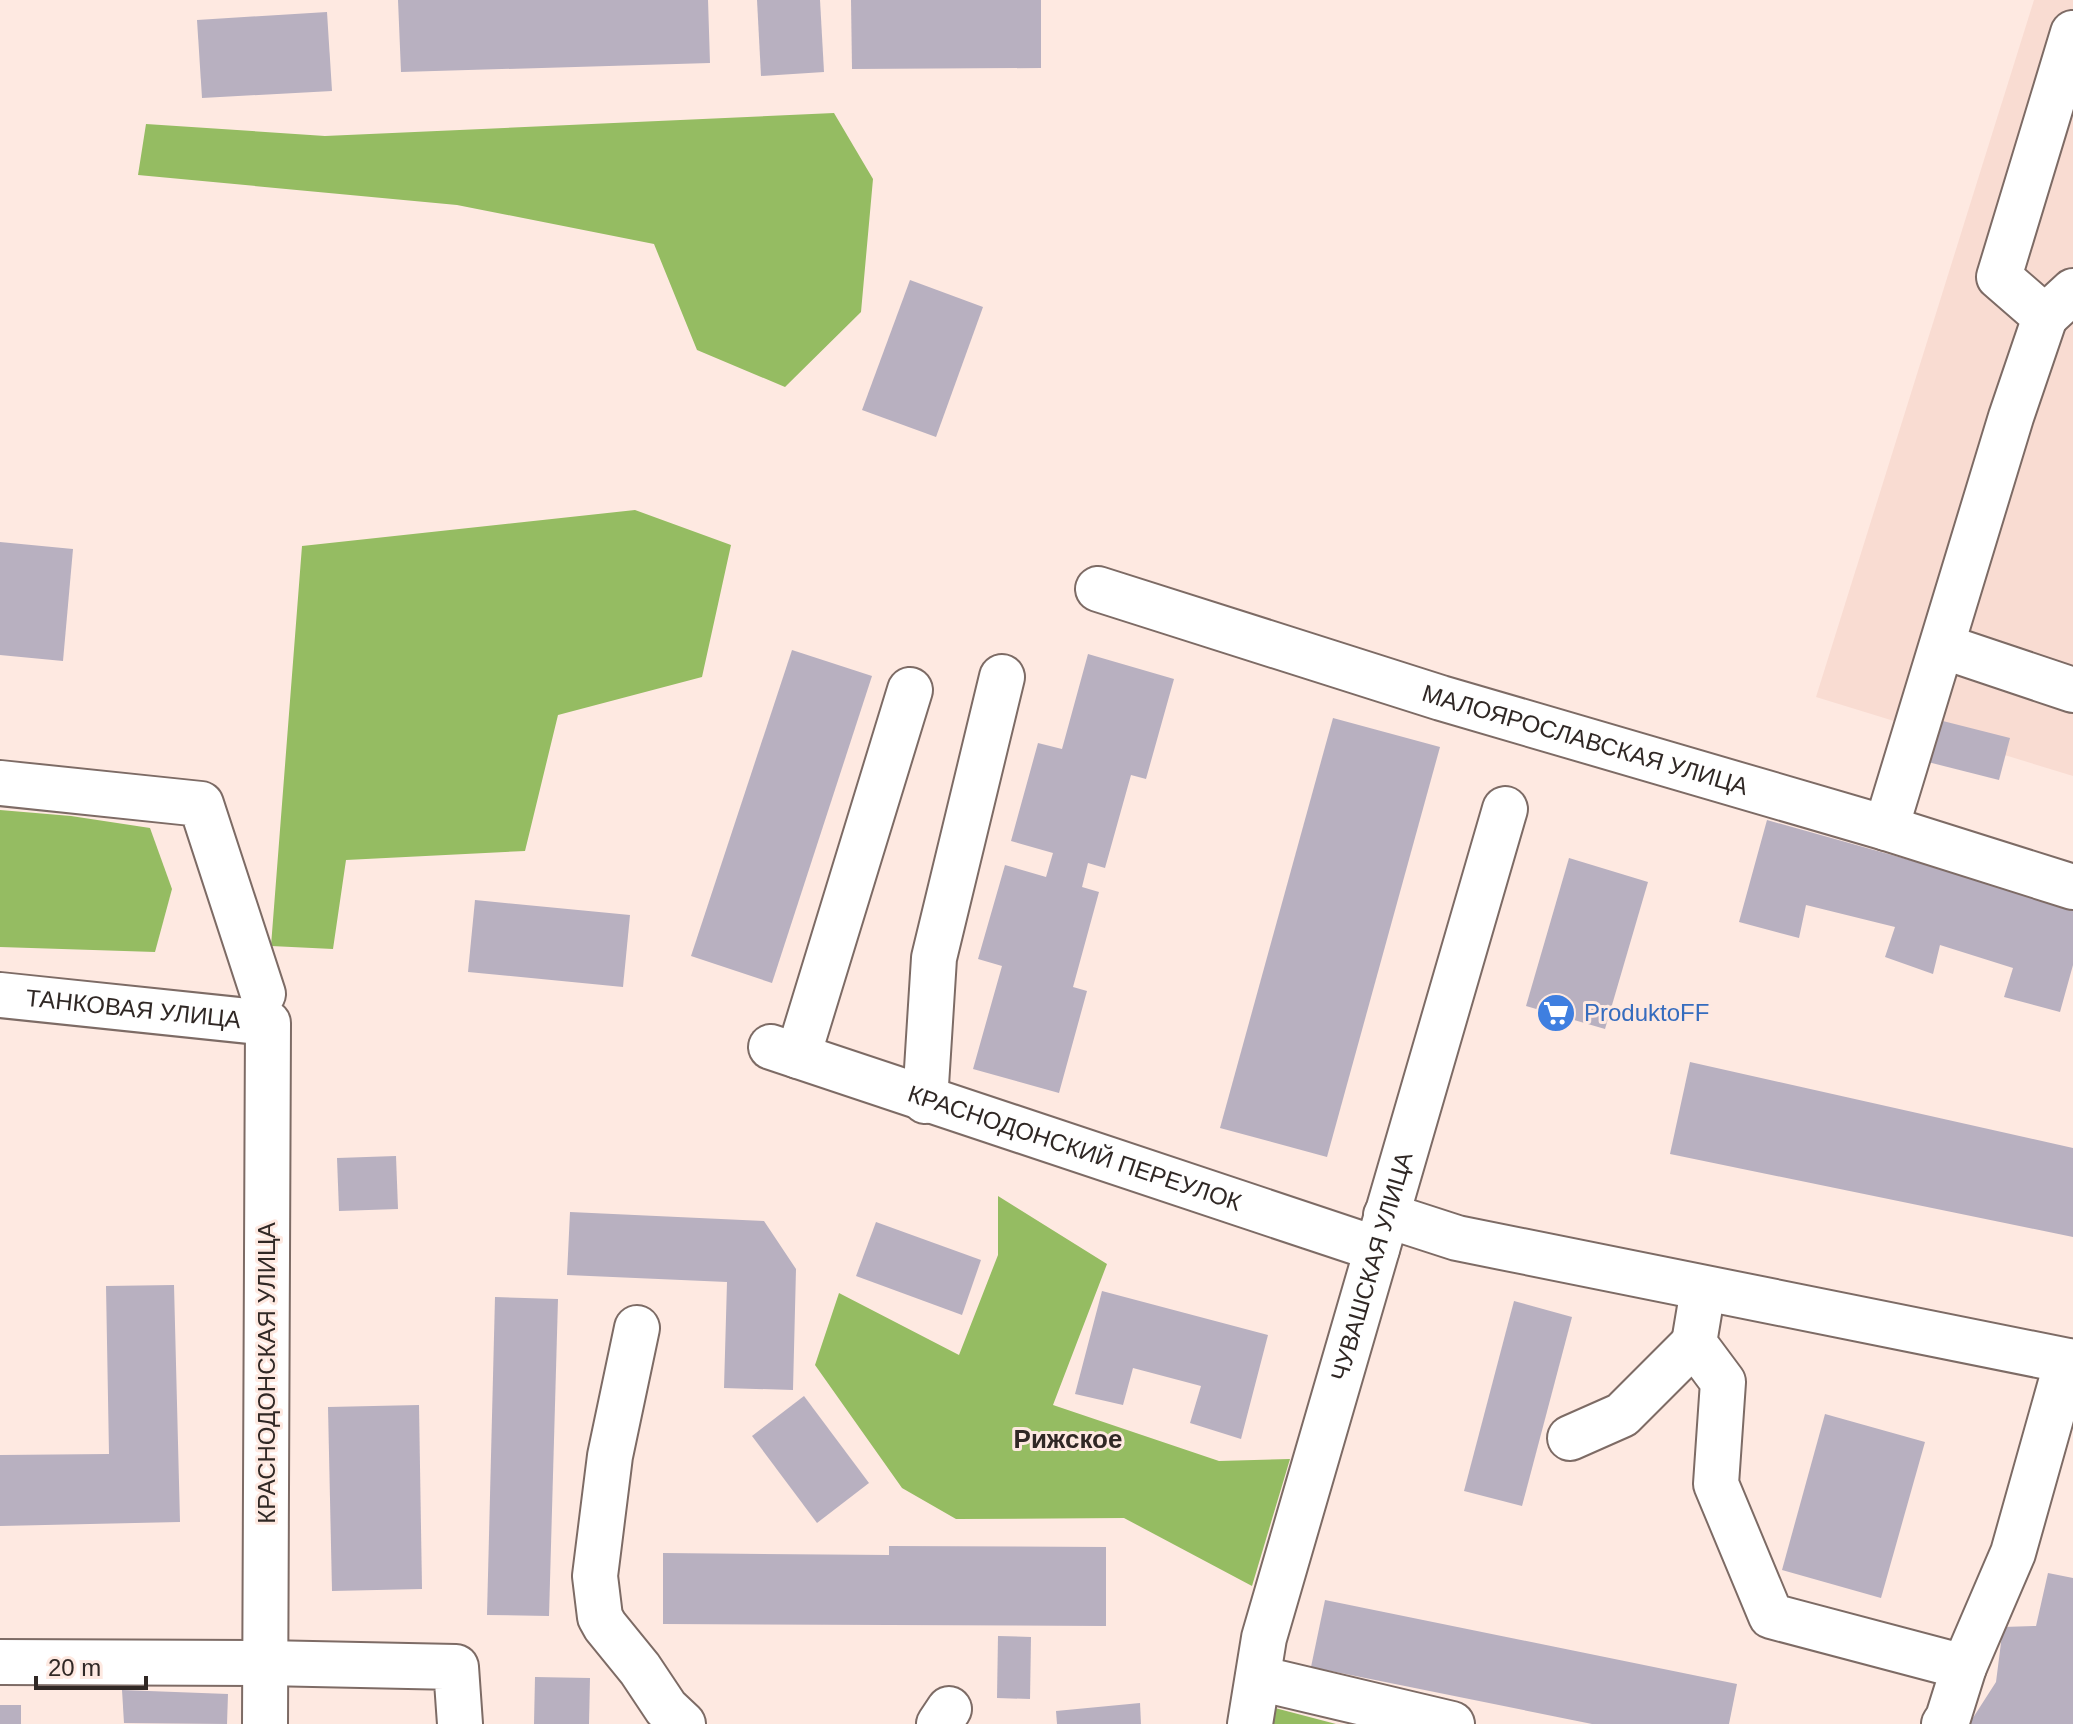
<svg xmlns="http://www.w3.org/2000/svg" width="2073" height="1724" font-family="Arial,sans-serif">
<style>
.built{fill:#f9dcd2}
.forest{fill:#95bc62}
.building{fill:#b8b0c0}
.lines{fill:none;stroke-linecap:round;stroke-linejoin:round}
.minor-casing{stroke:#7d6b65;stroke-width:48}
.minor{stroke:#fff;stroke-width:44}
.labels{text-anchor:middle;stroke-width:6;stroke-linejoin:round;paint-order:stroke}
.street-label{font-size:24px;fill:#302825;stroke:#fee9e1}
.shop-label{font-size:24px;fill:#366cbe;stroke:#fee9e1;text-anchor:start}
.neighbourhood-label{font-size:26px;font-weight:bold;fill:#302825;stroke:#fee9e1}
</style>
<rect width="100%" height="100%" fill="#fee9e1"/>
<polygon class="built" points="2034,0 2073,0 2073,776 1816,697"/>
<g class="forest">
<polygon points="834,113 873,179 861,312 785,387 697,350 654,244 457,205 138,175 146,124 325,136"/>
<polygon points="635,510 731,545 702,677 558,715 525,851 346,860 333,949 271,946 302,546"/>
<polygon points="0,810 71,816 150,828 172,889 155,952 0,947"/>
<polygon points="998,1196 1107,1264 1053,1405 1219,1461 1290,1459 1252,1586 1124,1518 956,1519 902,1488 815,1365 839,1293 959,1355 998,1255"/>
<polygon points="1275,1708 1336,1724 1272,1724"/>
</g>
<g class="building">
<polygon points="398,0 708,0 710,63 401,72"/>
<polygon points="757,0 820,0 824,72 761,76"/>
<polygon points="851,0 1041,0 1041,68 852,69"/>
<polygon points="327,12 332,91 202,98 197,20"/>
<polygon points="910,280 983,307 936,437 862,410"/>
<polygon points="0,542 73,549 63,661 0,655"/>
<polygon points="792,650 872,676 772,983 691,956"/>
<polygon points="1088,654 1174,679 1146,779 1131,775 1105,868 1088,863 1082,887 1099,892 1073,987 1087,991 1059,1093 973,1069 1002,966 978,959 1005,865 1046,877 1053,853 1011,841 1038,743 1062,749"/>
<polygon points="1333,718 1440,747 1327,1157 1220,1128"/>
<polygon points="1931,718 2010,738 1999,780 1920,760"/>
<polygon points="1767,820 2073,906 2073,965 2060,1012 2004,997 2013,968 1940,945 1933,974 1885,957 1895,927 1806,905 1799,938 1739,922"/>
<polygon points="1569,858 1648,882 1605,1029 1526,1006"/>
<polygon points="475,900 630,915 623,987 468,972"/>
<polygon points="1690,1062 2073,1148 2073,1237 1670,1154"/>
<polygon points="396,1156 398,1209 339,1211 337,1158"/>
<polygon points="570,1212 764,1221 796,1269 793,1390 724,1388 727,1282 567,1275"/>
<polygon points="876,1222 981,1260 962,1315 856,1276"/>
<polygon points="174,1285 180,1522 0,1526 0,1455 109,1454 106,1286"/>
<polygon points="1102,1291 1268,1335 1241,1439 1190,1423 1201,1386 1133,1368 1123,1405 1075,1394"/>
<polygon points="495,1297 558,1299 549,1616 487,1615"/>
<polygon points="1514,1301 1572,1317 1522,1506 1464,1491"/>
<polygon points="804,1396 869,1483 817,1523 752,1436"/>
<polygon points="419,1405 422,1589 332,1591 328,1407"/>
<polygon points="1825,1414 1925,1442 1881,1598 1782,1570"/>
<polygon points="889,1546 1106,1547 1106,1626 663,1624 663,1553 889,1555"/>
<polygon points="2048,1573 2073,1578 2073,1724 1969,1724 1996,1682 2003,1627 2036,1626"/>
<polygon points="1325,1600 1737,1684 1729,1724 1592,1724 1311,1667"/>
<polygon points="998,1636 1031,1637 1030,1699 997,1698"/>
<polygon points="535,1677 590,1678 589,1724 534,1724"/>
<polygon points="122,1690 228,1694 227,1724 124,1723"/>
<polygon points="1140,1703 1141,1724 1057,1724 1056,1711"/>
<rect x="0" y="1705" width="21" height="19"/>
</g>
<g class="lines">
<defs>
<g id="minor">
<polyline points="2045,317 2073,291"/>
<path id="s1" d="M1098,589l343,109 445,130 187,59"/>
<polyline points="1942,646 2073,690"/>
<polyline points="0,783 201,804 263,994"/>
<polyline points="1886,828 2011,417 2045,317 1999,277 2073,33"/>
<path id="s2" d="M0,995l268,28 -3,701"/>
<path id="s3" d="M771,1047l606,202"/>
<polyline points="798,1056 910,690"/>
<polyline points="925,1101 934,958 1002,677"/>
<polyline points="1386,1215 1457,1238 2073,1362"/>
<polyline points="1703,1289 1694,1343 1723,1382 1716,1484 1771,1616 1964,1667 2013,1553 2067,1361"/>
<polyline points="637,1328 610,1456 595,1576 600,1617 605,1626 640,1669 666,1708 683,1724"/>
<polyline points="1570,1438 1622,1415 1694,1343"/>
<polyline points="0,1662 265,1663 456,1667 460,1724"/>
<polyline points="1258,1678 1452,1724"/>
<polyline points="939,1724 949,1709"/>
<path id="s4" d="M1250,1724l14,-86 241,-829"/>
<polyline points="1944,1724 1948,1718 1964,1667"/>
</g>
</defs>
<use href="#minor" class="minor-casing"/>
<use href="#minor" class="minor"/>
</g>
<defs>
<symbol id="supermarket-disc" viewBox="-11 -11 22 22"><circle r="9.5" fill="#3f7fe0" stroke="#fee9e1"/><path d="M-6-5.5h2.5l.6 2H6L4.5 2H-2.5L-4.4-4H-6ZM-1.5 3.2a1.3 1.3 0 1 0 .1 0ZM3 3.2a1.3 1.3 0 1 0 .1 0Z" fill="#fff"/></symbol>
</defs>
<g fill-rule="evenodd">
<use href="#supermarket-disc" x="1534" y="991" width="44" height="44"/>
</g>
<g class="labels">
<g class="street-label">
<text dy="8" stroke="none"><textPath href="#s1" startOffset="510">МАЛОЯРОСЛАВСКАЯ УЛИЦА</textPath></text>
<text dy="8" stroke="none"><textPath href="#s2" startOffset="134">ТАНКОВАЯ УЛИЦА</textPath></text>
<text dy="8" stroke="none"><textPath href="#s3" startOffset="320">КРАСНОДОНСКИЙ ПЕРЕУЛОК</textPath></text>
<text dy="8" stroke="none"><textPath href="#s4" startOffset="474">ЧУВАШСКАЯ УЛИЦА</textPath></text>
<text transform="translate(267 1373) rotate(-90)" y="8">КРАСНОДОНСКАЯ УЛИЦА</text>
</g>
<g class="shop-label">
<text x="1584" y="1021">ProduktoFF</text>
</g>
<g class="neighbourhood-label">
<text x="1068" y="1448">Рижское</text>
</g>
</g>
<path d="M36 1676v12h110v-12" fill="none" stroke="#302825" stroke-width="4"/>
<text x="48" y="1676" font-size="24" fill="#302825" stroke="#fee9e1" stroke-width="6" paint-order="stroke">20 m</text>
</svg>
